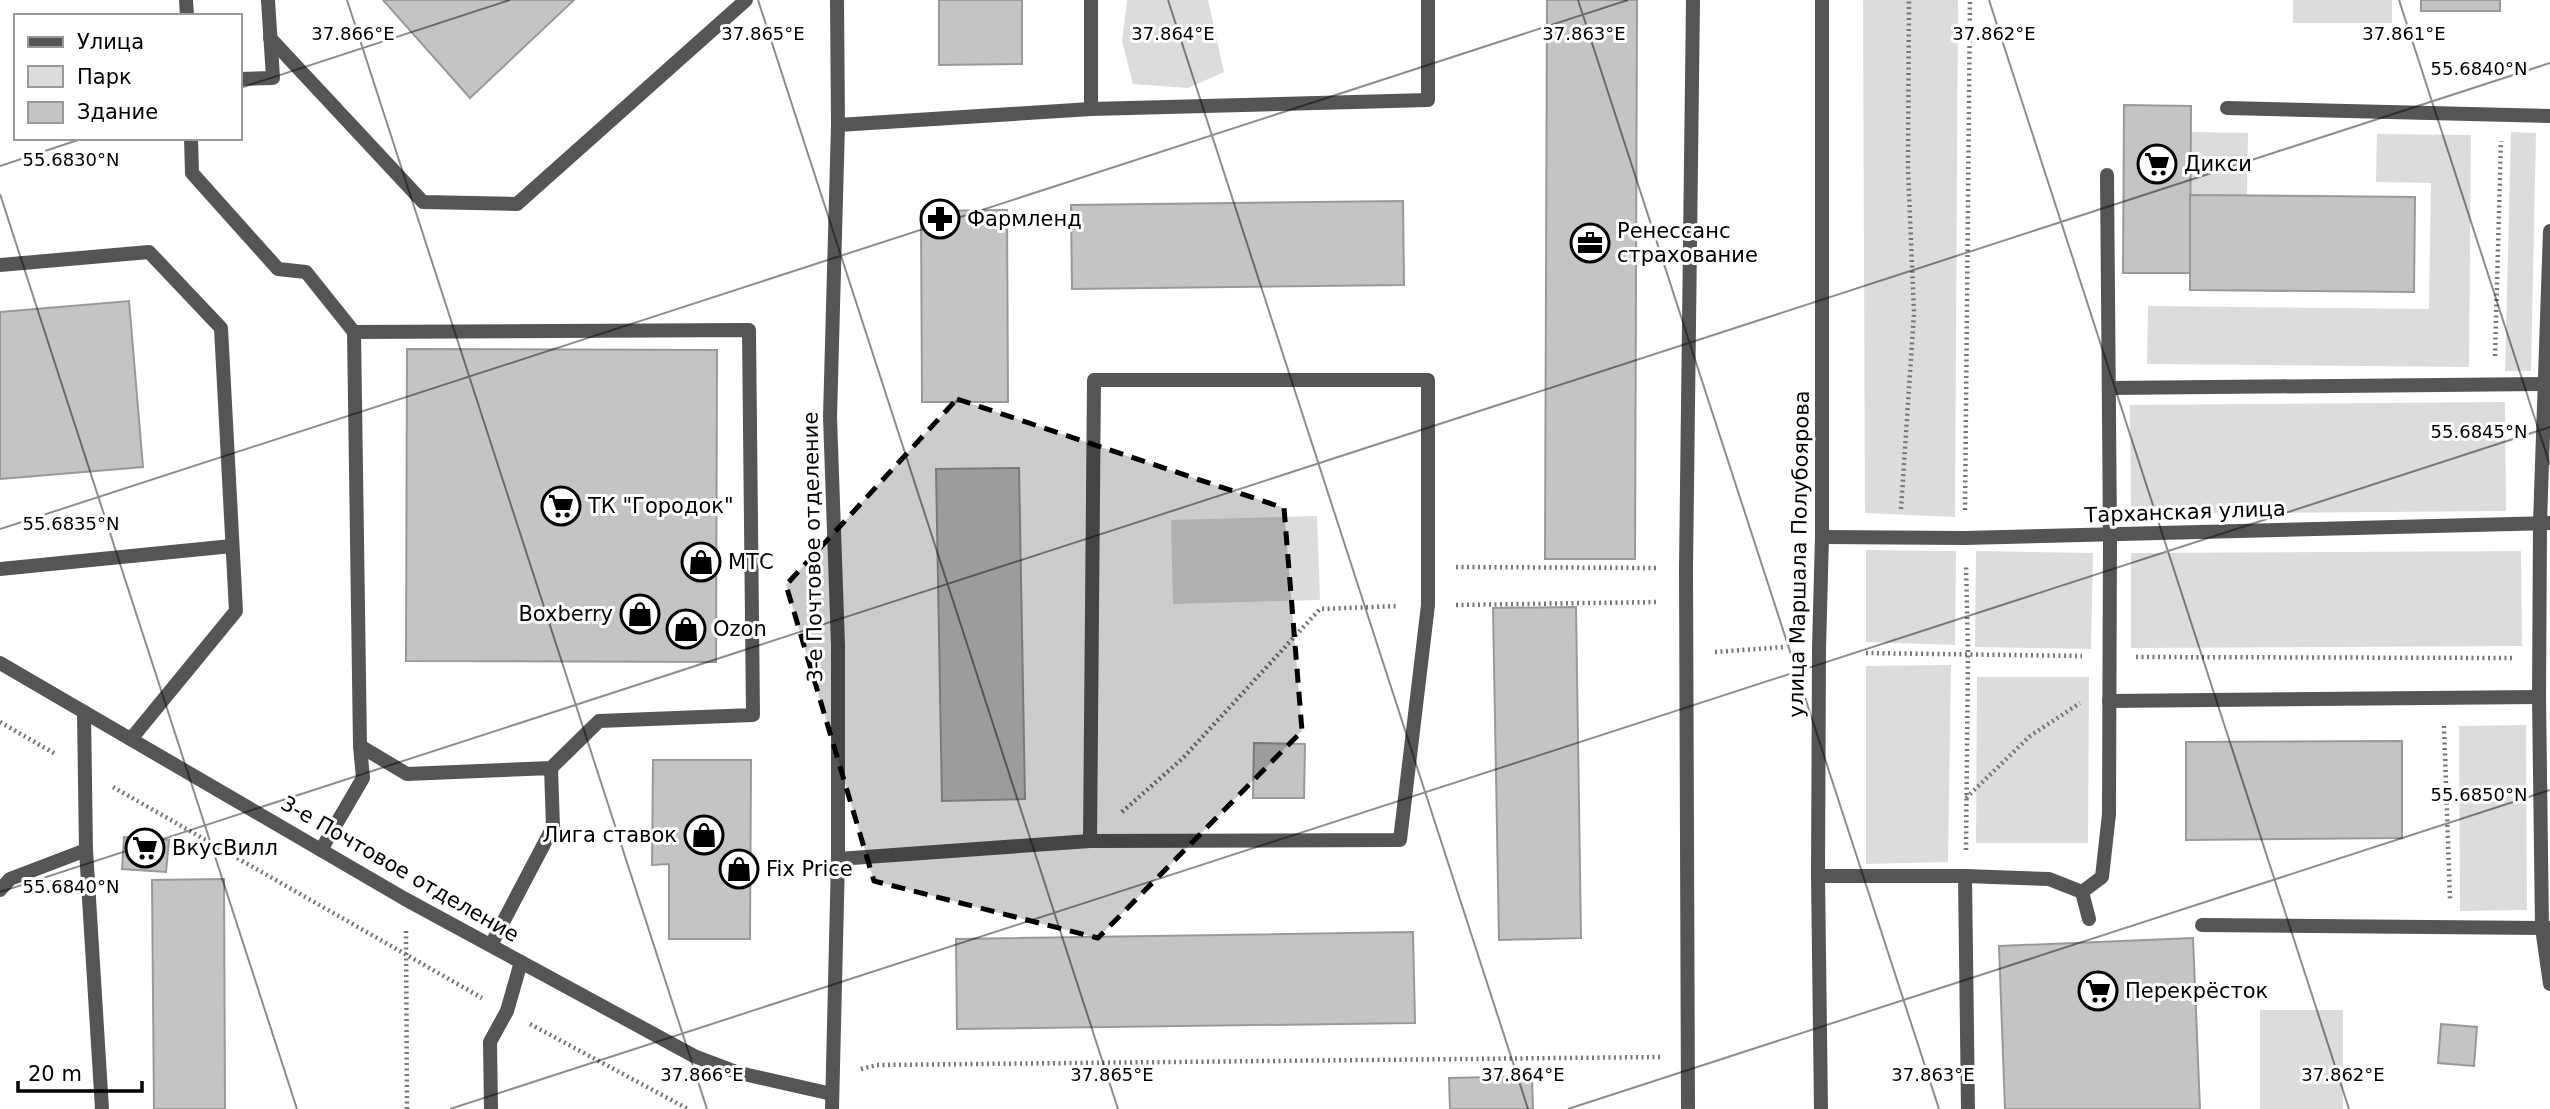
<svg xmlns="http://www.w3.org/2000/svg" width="2550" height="1109" font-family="'DejaVu Sans',sans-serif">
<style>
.green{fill:#dcdcdc}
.building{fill:#c4c4c4;stroke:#999;stroke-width:2}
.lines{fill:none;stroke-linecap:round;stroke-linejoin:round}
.path{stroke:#777;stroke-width:4.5;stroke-dasharray:2 3.5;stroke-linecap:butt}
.service{stroke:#555;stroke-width:14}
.minor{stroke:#555;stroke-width:14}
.tertiary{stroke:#555;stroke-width:14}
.marked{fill:#000;fill-opacity:0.2;stroke:#000;stroke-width:5;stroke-dasharray:14 9;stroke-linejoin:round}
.ticks{fill:none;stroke:#000;stroke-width:2;stroke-opacity:0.45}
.labels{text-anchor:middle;stroke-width:6;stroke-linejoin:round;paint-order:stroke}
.poi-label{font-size:21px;fill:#000;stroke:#fff;text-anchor:start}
.street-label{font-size:21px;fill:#000;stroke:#fff}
.ticks-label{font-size:18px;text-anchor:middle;fill:#000;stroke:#fff;stroke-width:6;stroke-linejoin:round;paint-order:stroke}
</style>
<rect width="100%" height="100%" fill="#fff"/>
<g class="green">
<polygon points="1127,0 1208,0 1224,72 1188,88 1133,84 1122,41"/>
<polygon points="1863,0 1958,0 1955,517 1865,513"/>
<rect x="2293" y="0" width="99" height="23"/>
<polygon points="2191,132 2248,133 2247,195 2190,195"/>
<polygon points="2511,132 2536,133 2531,371 2505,371"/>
<polygon points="2377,134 2471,135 2469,367 2147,364 2148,306 2429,309 2431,183 2376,182"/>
<polygon points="2505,402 2506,511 2131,514 2130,405"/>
<polygon points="1317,516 1320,600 1173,604 1171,520"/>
<polygon points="1866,550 1956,551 1955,645 1866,642"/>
<polygon points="1976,551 2093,553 2091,649 1975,647"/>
<polygon points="2521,551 2522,646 2131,648 2131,553"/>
<polygon points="1951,665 1948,862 1866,864 1866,666"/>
<polygon points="1977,677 2089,677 2088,843 1976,843"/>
<polygon points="2526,725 2527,910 2460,911 2459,726"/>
<rect x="2260" y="1010" width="83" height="99"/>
</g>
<g class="building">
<polygon points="383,0 574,0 470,98"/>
<polygon points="939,0 1022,0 1022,64 939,65"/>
<polygon points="1547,0 1637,0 1635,559 1545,559"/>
<rect x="2421" y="0" width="79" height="11"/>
<polygon points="2124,105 2191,106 2190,273 2123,273"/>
<polygon points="2190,195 2415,197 2414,292 2190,290"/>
<polygon points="1403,201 1404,285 1072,289 1071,205"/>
<polygon points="1007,210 1008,402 922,402 921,211"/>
<polygon points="129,301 143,467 0,479 0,312"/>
<polygon points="407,349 717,350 716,662 406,661"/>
<polygon points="1019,468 1025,799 942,801 936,469"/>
<polygon points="1576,607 1581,938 1499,940 1493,608"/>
<polygon points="2402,741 2402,838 2186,840 2186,742"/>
<polygon points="1254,743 1305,744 1304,798 1253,798"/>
<polygon points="653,760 751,760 750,939 669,939 669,864 652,865"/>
<polygon points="124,837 169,840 166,872 122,869"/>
<polygon points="224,879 225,1109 154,1109 152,880"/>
<polygon points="1413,932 1415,1023 957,1029 956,939"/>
<polygon points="2193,938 2200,1109 2005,1109 1999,946"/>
<polygon points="2441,1024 2477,1027 2474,1066 2438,1063"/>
<polygon points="1532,1076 1533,1109 1450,1109 1449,1078"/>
</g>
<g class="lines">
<g class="path">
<polyline points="2495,356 2501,141"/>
<polyline points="1901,509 1914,313 1908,169 1909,0"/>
<polyline points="1965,510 1970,0"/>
<polyline points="1456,567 1657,568"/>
<polyline points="1456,605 1658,602"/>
<polyline points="1715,652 1784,647"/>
<polyline points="1866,653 2082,656"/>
<polyline points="2136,657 2512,658"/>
<polyline points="0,722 57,755"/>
<polyline points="2444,726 2450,899"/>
<polyline points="113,787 482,998"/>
<polyline points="1966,798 2030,736 2080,703"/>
<polyline points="1122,812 1182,759 1320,609 1399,606"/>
<polyline points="1966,850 1968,653 1966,564"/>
<polyline points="406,931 407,1109"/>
<polyline points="530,1024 688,1109"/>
<polyline points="861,1069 877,1065 1660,1057"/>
</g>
<g class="service">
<polyline points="186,0 187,16"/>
<polyline points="1091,0 1091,109"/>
<polyline points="270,38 423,202 517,204 746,0"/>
<polyline points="240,79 273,78 268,0"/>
<polyline points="2227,108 2550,116"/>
<polyline points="838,125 1091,109 1428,100 1428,0"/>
<polyline points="191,138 192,173 278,269 306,272 354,332"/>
<polyline points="2550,231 2540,523 2539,697 2542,928 2550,984"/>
<polyline points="0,265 149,252 221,328 236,611 131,739"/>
<polyline points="2109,388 2546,384"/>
<polyline points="0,569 232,546"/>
<polyline points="2109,701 2539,697"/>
<polyline points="84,712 86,850 102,1109"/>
<polyline points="321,850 363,778 360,746"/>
<polyline points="838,859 1090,841 1400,840 1428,605 1428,380 1094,380 1090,841"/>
<polyline points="1818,876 1965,876 2049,879 2082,892 2089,919"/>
<polyline points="1965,876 1968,1109"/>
<polyline points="0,890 10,879 86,850"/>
<polyline points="2082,892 2102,877 2109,814 2110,535 2107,175"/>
<polyline points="2202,925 2550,928"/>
<polyline points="491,945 553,827 551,768 407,774 360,746 354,332 749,330 753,715 599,721 551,768"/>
<polyline points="491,1109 490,1042 507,1011 521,962"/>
<polyline points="1688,1109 1686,568 1693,0"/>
</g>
<g class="minor">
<polyline points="1822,537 1965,538 2550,523"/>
<polyline points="0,663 405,899 694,1056 739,1073 832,1094"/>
<polyline points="832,1109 838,859 838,645 830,417 838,125 837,0"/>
</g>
<polyline class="tertiary" points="1821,1109 1818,876 1819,648 1822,537 1822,0"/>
</g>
<path class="marked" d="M957,399l327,109 18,223 -204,207 -224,-57 -88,-296z"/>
<path class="ticks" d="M347,0l360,1109M758,0l360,1109M1168,0l360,1109M1578,0l361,1109M1989,0l360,1109M2399,0l151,465M240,88l270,-88M0,166l84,-28M0,194l297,915M0,529l1628,-529M0,892l2550,-829M450,1109l2100,-682M1568,1109l982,-319"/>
<defs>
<symbol id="supermarket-ring" viewBox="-11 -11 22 22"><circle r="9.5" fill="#fff" stroke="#000" stroke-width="1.5"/><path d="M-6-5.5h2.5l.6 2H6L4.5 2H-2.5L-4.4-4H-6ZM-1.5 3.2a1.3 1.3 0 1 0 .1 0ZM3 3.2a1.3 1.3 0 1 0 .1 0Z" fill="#000"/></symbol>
<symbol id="pharmacy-ring" viewBox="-11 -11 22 22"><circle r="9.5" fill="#fff" stroke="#000" stroke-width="1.5"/><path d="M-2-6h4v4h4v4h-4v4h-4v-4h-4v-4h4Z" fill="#000"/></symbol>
<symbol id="office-ring" viewBox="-11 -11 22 22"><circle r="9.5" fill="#fff" stroke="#000" stroke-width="1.5"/><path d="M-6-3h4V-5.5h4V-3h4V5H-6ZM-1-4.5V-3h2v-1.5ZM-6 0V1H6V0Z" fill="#000"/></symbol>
<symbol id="shop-ring" viewBox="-11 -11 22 22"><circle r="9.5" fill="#fff" stroke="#000" stroke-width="1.5"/><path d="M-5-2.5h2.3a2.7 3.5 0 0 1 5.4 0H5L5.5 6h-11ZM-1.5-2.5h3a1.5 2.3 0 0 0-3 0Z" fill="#000"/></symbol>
</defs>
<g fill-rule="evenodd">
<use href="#supermarket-ring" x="2135" y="142" width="44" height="44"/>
<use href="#pharmacy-ring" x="918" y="197" width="44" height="44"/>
<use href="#office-ring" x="1568" y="221" width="44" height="44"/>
<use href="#supermarket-ring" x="539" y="484" width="44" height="44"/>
<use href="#shop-ring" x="679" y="540" width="44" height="44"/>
<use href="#shop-ring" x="618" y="592" width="44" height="44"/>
<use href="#shop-ring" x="664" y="607" width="44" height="44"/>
<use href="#shop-ring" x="682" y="813" width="44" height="44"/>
<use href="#supermarket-ring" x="123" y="826" width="44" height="44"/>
<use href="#shop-ring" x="717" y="847" width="44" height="44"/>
<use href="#supermarket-ring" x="2076" y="969" width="44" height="44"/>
</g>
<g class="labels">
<g class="poi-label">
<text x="2184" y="171">Дикси</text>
<text x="967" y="226">Фармленд</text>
<text x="1617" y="238">Ренессанс<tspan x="1617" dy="24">страхование</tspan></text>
<text x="588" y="513">ТК "Городок"</text>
<text x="728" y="569">МТС</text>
<text x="613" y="621" text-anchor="end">Boxberry</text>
<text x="713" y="636">Ozon</text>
<text x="677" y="842" text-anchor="end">Лига ставок</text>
<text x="172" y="855">ВкусВилл</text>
<text x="766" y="876">Fix Price</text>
<text x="2125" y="998">Перекрёсток</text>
</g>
<g class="street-label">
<text transform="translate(2185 512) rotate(-2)" y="7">Тарханская улица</text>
<text transform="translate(813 547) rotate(-91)" y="7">3-е Почтовое отделение</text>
<text transform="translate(1799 554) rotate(-89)" y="7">улица Маршала Полубоярова</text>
<text transform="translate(400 869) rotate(30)" y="7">3-е Почтовое отделение</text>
</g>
</g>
<g class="ticks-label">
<text x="353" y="40">37.866°E</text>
<text x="763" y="40">37.865°E</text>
<text x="1173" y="40">37.864°E</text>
<text x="1584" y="40">37.863°E</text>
<text x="1994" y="40">37.862°E</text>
<text x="2404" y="40">37.861°E</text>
<text x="2479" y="75">55.6840°N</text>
<text x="71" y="166">55.6830°N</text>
<text x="2479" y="438">55.6845°N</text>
<text x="71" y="530">55.6835°N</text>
<text x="2479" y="801">55.6850°N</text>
<text x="71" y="893">55.6840°N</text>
<text x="702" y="1081">37.866°E</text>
<text x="1112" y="1081">37.865°E</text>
<text x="1523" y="1081">37.864°E</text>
<text x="1933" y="1081">37.863°E</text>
<text x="2343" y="1081">37.862°E</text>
</g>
<rect x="14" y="14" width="228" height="126" fill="#ffffff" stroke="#999999" stroke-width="2"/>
<rect x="28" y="37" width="35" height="10" fill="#555555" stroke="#999999" stroke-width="2"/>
<text x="77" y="49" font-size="21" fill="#000000">Улица</text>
<rect x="28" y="66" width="35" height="21" fill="#dcdcdc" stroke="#999999" stroke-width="2"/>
<text x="77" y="84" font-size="21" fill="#000000">Парк</text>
<rect x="28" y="102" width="35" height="21" fill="#c4c4c4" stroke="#999999" stroke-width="2"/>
<text x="77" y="119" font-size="21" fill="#000000">Здание</text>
<path d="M18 1081v10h124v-10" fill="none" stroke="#000000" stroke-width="3.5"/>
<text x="28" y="1081" font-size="21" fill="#000000" stroke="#ffffff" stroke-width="5" paint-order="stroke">20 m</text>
</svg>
